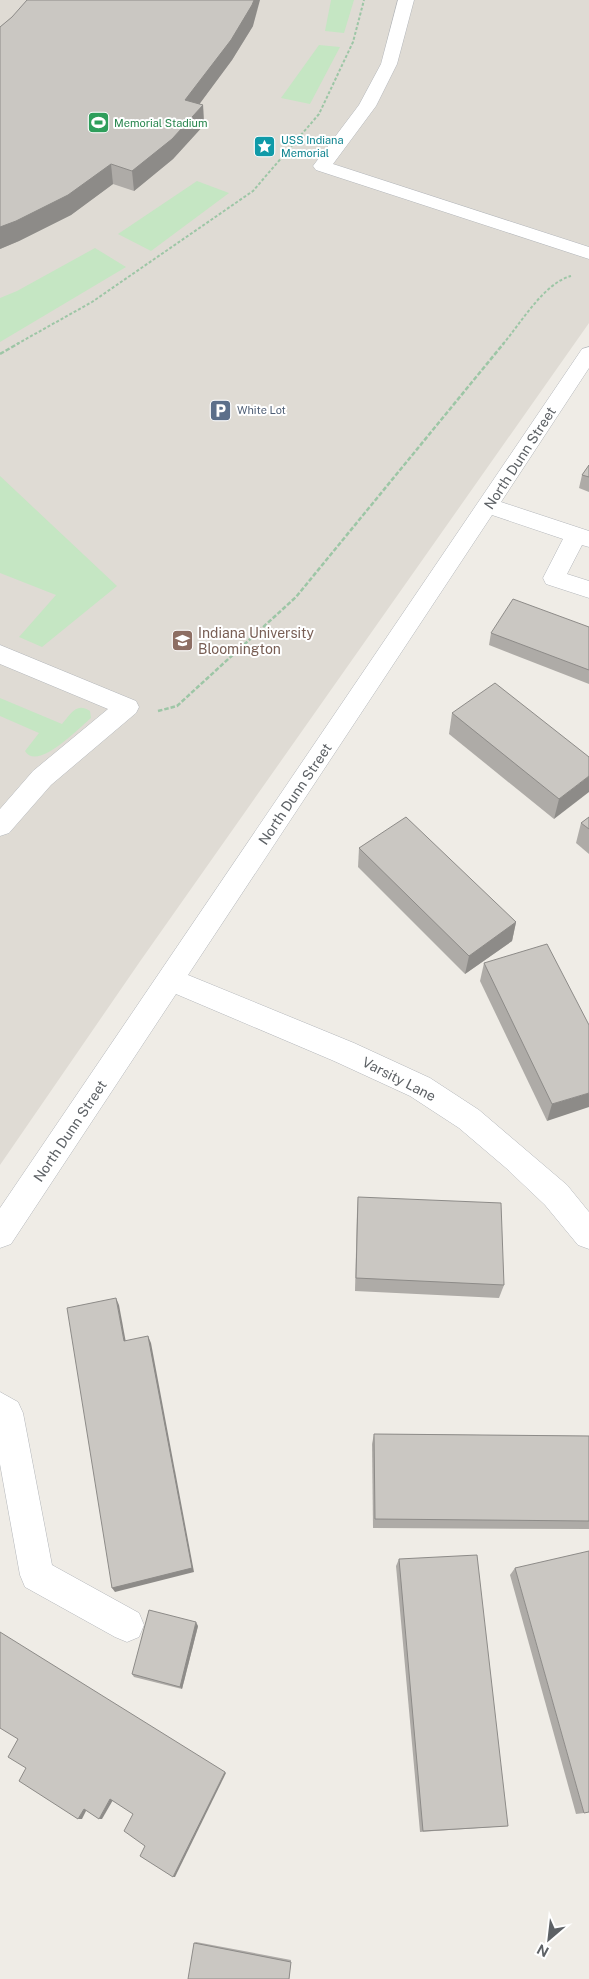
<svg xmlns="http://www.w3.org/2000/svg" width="589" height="1979" font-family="'Public Sans',sans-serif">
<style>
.education{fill:#dfdbd4}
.green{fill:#c5e6c3}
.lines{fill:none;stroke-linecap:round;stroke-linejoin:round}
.minor-casing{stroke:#b3b6ba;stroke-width:1}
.path-far1{stroke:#9dc6a6;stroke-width:2;stroke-dasharray:3 2;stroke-linecap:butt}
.path{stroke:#9dc6a6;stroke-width:2.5;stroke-dasharray:4.5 2;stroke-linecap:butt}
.minor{fill:#fff;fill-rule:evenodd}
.wall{fill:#aeaba7}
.shaded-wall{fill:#8d8b88}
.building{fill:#cac7c2;stroke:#8d8b88}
.labels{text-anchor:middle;stroke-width:4;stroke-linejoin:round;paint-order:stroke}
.far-leisure-label{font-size:11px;fill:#27864d;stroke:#fff;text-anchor:start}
.far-culture-label{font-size:11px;fill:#0d838f;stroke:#fff;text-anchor:start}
.far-service-label{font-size:11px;fill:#4e5e75;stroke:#fff;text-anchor:start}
.street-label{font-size:14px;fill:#5d6165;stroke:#fff}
.education-label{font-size:14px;fill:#785e54;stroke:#fff;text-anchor:start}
</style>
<rect width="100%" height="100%" fill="#efece6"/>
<polygon class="education" points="0,0 589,0 589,323 141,960 0,1165"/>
<g class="green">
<polygon points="331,0 354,0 344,33 325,31"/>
<polygon points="319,45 340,47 310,104 281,98"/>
<polygon points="197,181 229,193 151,251 118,234"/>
<polygon points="95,248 126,267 0,342 0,298 17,291"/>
<polygon points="0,476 117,586 42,647 19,637 56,595 0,573"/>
<path d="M0,698l62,26c9,-10 14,-22 28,-13l1,7c-12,10 -54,54 -66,33l14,-18 -39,-17z"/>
</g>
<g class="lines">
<defs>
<g id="minor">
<polygon points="398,0 414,0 397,64 376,106 333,164 589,247 589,259 316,170 313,166 359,105 381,64"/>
<polygon points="589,347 589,368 501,502 589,531 589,547 582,545 567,574 589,581 589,598 546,584 543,578 563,539 492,515 188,975 354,1043 430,1078 479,1110 567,1185 589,1212 589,1249 578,1245 545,1205 506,1168 459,1128 410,1096 334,1061 176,994 11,1244 0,1248 0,1208 582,349"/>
<polygon points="0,645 136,701 139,707 136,713 51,785 9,833 0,836 0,809 33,771 108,709 0,664"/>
<polygon points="0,1392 18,1402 23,1413 52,1565 139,1613 144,1625 139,1637 127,1642 115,1637 25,1587 20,1575 0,1464"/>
</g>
</defs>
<use href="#minor" class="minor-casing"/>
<g class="path-far1">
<polyline points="17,344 92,302 253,191 319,114 353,42 364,0"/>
<path d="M503,344c18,-21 41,-61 68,-68"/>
</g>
<g class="path">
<polyline points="0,354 19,343"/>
<polyline points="158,711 177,706 296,597 504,343"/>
</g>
<use href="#minor" class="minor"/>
</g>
<g class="wall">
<polygon points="12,17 253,26 232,60 199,104 203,105 204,125 173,159 134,191 113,184 71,215 19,241 0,249 0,27"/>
<polygon points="589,465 589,492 579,488 582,475"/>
<polygon points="589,627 589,684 489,645 491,633"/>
<polygon points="452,713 589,757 554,819 449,734"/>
<polygon points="589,817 589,854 576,843 581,823"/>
<polygon points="359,848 516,922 512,941 465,974 358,867"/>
<polygon points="484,963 589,1025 547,1121 480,981"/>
<polygon points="358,1197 504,1285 499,1298 355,1291 357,1211"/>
<polygon points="374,1434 589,1436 589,1529 373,1528 372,1444"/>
<polygon points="399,1559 508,1826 420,1832 396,1566"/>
<polygon points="515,1568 584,1813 576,1814 510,1575"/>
<polygon points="198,1626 182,1689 134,1677 132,1674"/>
<polygon points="196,1942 291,1960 289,1979 194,1943"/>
</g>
<g class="shaded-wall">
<polygon points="254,0 260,0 253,26 232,60 187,121 185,100"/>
<polygon points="203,105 204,125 173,159 134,191 132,171"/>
<polygon points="111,164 113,184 71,215 19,241 0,249 0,227"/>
<polygon points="589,776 589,792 554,819 559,799"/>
<polygon points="516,922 512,941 465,974 469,956"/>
<polygon points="589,1093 589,1107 547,1121 552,1104"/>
<polygon points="116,1298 119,1305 127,1348 124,1341"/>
<polygon points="148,1336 151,1343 194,1572 115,1592 112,1588"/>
<polygon points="196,1622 198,1626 182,1689 180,1687"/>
<polygon points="225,1772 226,1773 175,1877 173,1877"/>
<polygon points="110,1799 113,1800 102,1819 99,1819"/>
<polygon points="84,1809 87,1809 82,1819 78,1819"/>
</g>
<g class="building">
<polygon points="27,0 254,0 252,5 231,40 185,100 203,105 172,139 132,171 111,164 68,195 16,221 0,227 0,27 12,17"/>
<polygon points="589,465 589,477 582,475"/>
<polygon points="513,599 589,627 589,670 491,633"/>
<polygon points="495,683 589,757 589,776 559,799 452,713"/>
<polygon points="406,817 516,922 469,956 359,848"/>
<polygon points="589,817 589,829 581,823"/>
<polygon points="547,944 589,1025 589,1093 552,1104 484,963"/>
<polygon points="358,1197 501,1203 504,1285 356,1278"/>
<polygon points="116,1298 124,1341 148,1336 192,1568 112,1588 67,1308"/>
<polygon points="374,1434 589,1436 589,1521 375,1519"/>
<polygon points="589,1551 589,1812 584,1813 515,1568"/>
<polygon points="477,1555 508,1826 423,1831 399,1559"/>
<polygon points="149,1610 196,1622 180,1687 132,1674"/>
<polygon points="0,1632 225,1772 173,1877 140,1856 145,1846 124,1831 133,1814 110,1799 99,1819 84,1809 78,1819 19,1781 26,1768 8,1757 18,1739 0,1728"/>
<polygon points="194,1943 291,1962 289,1979 188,1979"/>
</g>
<defs>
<symbol id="stadium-square" viewBox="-11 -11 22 22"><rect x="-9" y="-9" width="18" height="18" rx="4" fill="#2e9e5b" stroke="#fff"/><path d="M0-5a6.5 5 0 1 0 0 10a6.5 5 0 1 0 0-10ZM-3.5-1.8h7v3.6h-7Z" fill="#fff"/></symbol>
<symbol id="sight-square" viewBox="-11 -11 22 22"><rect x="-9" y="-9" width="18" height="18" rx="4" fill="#0f9aa8" stroke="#fff"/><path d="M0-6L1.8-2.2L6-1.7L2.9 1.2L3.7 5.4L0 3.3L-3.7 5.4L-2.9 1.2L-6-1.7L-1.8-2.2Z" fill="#fff"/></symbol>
<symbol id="parking-square" viewBox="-11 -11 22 22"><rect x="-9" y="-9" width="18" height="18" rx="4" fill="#5c6f8a" stroke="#fff"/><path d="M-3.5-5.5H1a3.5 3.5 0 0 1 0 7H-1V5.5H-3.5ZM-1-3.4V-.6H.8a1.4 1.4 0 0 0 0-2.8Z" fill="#fff"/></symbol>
<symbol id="university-square" viewBox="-11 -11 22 22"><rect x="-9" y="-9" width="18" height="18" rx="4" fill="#8d6e63" stroke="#fff"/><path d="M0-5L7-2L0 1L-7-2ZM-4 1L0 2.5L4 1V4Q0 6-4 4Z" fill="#fff"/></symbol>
</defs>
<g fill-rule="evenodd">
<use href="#stadium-square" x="86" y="110" width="25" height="25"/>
<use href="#sight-square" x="252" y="134" width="25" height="25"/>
<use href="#parking-square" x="208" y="398" width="25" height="25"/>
<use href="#university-square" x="170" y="628" width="25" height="25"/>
</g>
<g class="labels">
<g class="far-leisure-label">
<text x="114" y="127">Memorial Stadium</text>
</g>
<g class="far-culture-label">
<text x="281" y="144">USS Indiana<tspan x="281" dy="13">Memorial</tspan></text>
</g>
<g class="far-service-label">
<text x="237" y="414">White Lot</text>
</g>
<g class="street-label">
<text transform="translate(520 458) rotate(-57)" y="5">North Dunn Street</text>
<text transform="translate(295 794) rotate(-56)" y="5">North Dunn Street</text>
<text transform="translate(399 1079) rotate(27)" y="5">Varsity Lane</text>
<text transform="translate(70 1131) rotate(-56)" y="5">North Dunn Street</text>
</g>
<g class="education-label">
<text x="198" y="638">Indiana University<tspan x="198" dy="16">Bloomington</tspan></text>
</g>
</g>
<g transform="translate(549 1939) rotate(208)" stroke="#ffffff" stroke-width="4" paint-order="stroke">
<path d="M0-4L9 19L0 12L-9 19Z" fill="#5d6165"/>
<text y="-8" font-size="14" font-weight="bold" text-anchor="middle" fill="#5d6165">N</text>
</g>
</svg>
